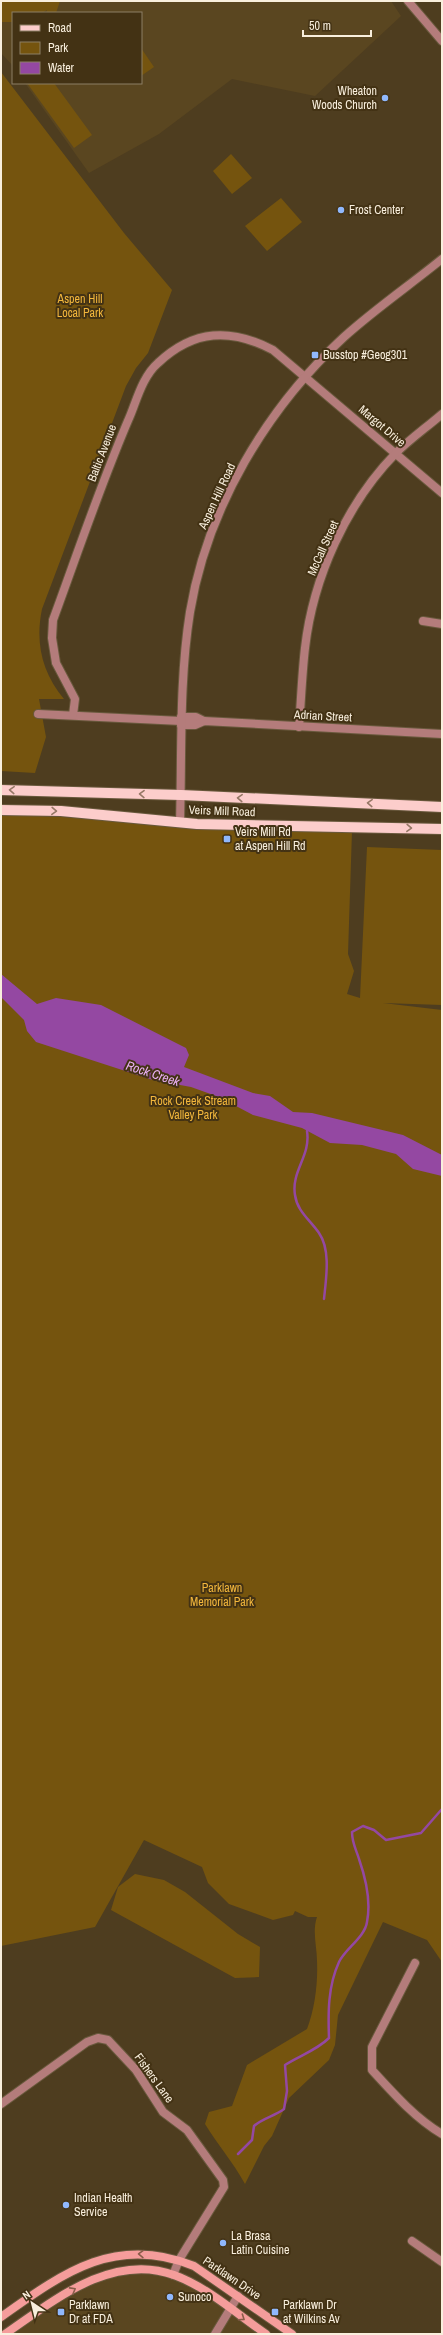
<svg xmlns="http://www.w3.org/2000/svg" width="443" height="2335" font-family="'Archivo Narrow',sans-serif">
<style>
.built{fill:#5a4620}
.green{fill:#75540e}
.water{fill:#9448a2}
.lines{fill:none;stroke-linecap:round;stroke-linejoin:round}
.stream{stroke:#9448a2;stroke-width:2.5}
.minor-casing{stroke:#69593d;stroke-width:10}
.tertiary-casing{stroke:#69593d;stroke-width:10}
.secondary-casing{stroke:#69593d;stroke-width:10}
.primary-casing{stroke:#69593d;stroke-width:12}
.minor{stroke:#b47c7b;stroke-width:8}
.tertiary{stroke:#b47c7b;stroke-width:8}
.secondary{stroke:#f59d9b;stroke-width:8}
.primary{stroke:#fccdcb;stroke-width:10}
.oneway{stroke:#967866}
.oneway2{stroke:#8a5d4a}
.poi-dot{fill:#90b8fd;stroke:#433214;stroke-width:1.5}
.labels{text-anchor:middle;stroke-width:4;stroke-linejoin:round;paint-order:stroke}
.poi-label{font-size:12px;fill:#f9efdd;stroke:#433214;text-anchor:start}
.park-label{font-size:12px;fill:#f3b73c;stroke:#433214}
.street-label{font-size:12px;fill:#f9efdd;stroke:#433214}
.water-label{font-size:13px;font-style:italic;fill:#e9aff4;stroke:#433214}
</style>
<rect width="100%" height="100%" fill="#4e3d1f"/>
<g class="built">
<polygon points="1,1 391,1 401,16 315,96 232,79 159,134 89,173 25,83 141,83 141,13 13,13 13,66 1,53"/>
<polygon points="117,2272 173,2275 266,2334 5,2334 41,2309"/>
</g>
<g class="green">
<polygon points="1,1 60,1 56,13 46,13 47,10 42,13 13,13 13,22 1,22"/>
<polygon points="141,48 154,67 141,76"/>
<path d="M1,72l123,161 48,57 -24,63 -12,15 -10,18 -84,223c-7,34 0,63 22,90h-25l7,38 -11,36 -34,-2z"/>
<polygon points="27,83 54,83 92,135 74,148"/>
<polygon points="231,154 252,178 232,194 213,171"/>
<polygon points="281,198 302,222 267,251 245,226"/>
<path d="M1,814l351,17 -4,123 6,17 -7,23 13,4 7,-151 75,3v155l-59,-2 59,7v952l-15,-22 -44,-18 -45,93 -3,30 -6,15 -40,38 -17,38 -8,10 -19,38c-12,-22 -27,-39 -40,-60l4,-12 23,-6 15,-41 60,-36c8,-21 11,-46 10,-68 0,-14 -5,-30 0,-44h-9l-13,-6 -2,4 -20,5 -44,-16 -21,-21 -6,-16 -58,-27 -49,87 -94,19z"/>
<polygon points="135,1874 164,1880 185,1892 238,1934 260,1947 259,1977 235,1978 111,1910 118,1887"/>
</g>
<polygon class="water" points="1,974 37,1004 56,998 101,1005 186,1048 189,1055 184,1067 253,1093 270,1096 293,1112 312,1113 403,1135 442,1155 442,1176 413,1169 396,1154 362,1145 330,1143 302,1128 253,1115 219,1097 191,1087 153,1080 36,1042 27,1031 24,1020 1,997"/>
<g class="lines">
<g class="stream">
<path d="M307,1131c4,25 -16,40 -12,64 2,16 15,25 24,38 12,17 7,46 5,66"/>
<path d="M238,2154l14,-14 2,-14c9,-8 21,-10 30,-17l3,-18 -2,-26c14,-9 32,-15 44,-27 -1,-26 -1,-52 10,-76 6,-13 26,-25 28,-40 4,-20 -1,-43 -8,-63 -3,-10 -7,-16 -7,-27l11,-6 11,4 12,10 35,-7 21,-24"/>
</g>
<defs>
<g id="minor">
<polyline points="423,621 442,624"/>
<polyline points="38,714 181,721"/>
<path d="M73,715l2,-16 -19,-36 -4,-25 1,-18c25,-68 48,-137 77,-204 7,-17 13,-40 28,-53 36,-34 73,-35 115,-13l169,143"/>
<polyline points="181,717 196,717 204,721"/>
<polyline points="181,725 195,725 204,721 442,734"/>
<path d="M299,727c2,-26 3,-53 6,-79 8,-70 41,-144 91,-195 14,-14 31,-26 46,-39"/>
<path d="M415,1963l-43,84v23c21,23 43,48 70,64"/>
<polyline points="1,2104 87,2042 98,2038 108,2040 136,2070 163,2112 187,2130 223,2180 224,2187 179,2260 173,2275"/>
<polyline points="412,2241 442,2262"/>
</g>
<g id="tertiary">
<polyline points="408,1 442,41"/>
<path d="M180,823c2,-71 -1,-142 10,-211 17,-104 77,-204 154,-275 31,-28 66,-52 98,-78"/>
<polyline points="215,2334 238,2296"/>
</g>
<g id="secondary">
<path d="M1,2317c62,-44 114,-83 193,-51l98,68"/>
<path d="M5,2334c48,-33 107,-82 169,-59 33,12 63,39 92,59"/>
</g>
<g id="primary">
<polyline points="1,790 181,795 442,807"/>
<polyline points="1,810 61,811 197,824 442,829"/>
</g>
</defs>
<use href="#minor" class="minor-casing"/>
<use href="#tertiary" class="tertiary-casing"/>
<use href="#secondary" class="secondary-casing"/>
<use href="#primary" class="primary-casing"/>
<use href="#minor" class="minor"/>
<use href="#tertiary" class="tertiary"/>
<use href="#secondary" class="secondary"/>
<use href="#primary" class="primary"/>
</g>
<defs><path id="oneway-chevron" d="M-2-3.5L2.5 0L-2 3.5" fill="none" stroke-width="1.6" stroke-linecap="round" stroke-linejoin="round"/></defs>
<g class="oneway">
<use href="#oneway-chevron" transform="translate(12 790) rotate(-177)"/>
<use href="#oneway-chevron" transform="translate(142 794) rotate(-179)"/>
<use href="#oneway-chevron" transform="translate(240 798) rotate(-177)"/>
<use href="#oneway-chevron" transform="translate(370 803) rotate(-177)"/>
<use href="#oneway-chevron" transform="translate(54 811) rotate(2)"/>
<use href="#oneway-chevron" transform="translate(409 828) rotate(2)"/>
</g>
<g class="oneway2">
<use href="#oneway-chevron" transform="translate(141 2254) rotate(-179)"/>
<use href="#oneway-chevron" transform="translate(73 2290) rotate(-29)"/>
<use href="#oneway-chevron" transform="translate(242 2318) rotate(34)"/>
</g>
<g class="poi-dot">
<circle cx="385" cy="98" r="4"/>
<circle cx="341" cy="210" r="4"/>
<rect x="311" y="351" width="8" height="8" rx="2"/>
<rect x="223" y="835" width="8" height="8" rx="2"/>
<circle cx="66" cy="2205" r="4"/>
<circle cx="223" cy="2243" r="4"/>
<circle cx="170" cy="2297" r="4"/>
<rect x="57" y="2308" width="8" height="8" rx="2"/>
<rect x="271" y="2308" width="8" height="8" rx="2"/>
</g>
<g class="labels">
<g class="poi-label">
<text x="377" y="95" text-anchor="end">Wheaton<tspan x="377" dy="14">Woods Church</tspan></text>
<text x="349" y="214">Frost Center</text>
<text x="323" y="359">Busstop #Geog301</text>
<text x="235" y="836">Veirs Mill Rd<tspan x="235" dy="14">at Aspen Hill Rd</tspan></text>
<text x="74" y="2202">Indian Health<tspan x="74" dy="14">Service</tspan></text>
<text x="231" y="2240">La Brasa<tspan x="231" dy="14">Latin Cuisine</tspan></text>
<text x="178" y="2301">Sunoco</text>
<text x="69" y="2309">Parklawn<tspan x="69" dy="14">Dr at FDA</tspan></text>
<text x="283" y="2309">Parklawn Dr<tspan x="283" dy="14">at Wilkins Av</tspan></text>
</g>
<g class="park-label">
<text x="80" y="303">Aspen Hill<tspan x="80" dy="14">Local Park</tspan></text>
<text x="193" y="1105">Rock Creek Stream<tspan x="193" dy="14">Valley Park</tspan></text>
<text x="222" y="1592">Parklawn<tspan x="222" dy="14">Memorial Park</tspan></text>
</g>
<g class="street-label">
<text transform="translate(382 426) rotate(40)" y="4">Margot Drive</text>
<text transform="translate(102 453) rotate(-69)" y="4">Baltic Avenue</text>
<text transform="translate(217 496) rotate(-65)" y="4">Aspen Hill Road</text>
<text transform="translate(323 548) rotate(-66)" y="4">McCall Street</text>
<text transform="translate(323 716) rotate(3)" y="4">Adrian Street</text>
<text transform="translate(222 811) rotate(2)" y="4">Veirs Mill Road</text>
<text transform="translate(154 2078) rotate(54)" y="4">Fishers Lane</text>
<text transform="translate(232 2278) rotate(34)" y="4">Parklawn Drive</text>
</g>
<g class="water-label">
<text transform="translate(153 1073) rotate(18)" y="5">Rock Creek</text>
</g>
</g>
<rect width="443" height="2335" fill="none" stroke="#f9efdd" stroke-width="4"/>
<rect x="12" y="12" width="130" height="72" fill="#433214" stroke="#8c7e64"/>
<rect x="20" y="25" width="20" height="6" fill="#fccdcb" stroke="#8c7e64"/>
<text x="48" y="32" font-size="12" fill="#f9efdd">Road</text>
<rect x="20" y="42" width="20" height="12" fill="#75540e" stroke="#8c7e64"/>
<text x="48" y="52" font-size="12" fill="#f9efdd">Park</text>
<rect x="20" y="62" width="20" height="12" fill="#9448a2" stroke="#8c7e64"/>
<text x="48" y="72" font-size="12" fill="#f9efdd">Water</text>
<g transform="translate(32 2303) rotate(325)" stroke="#433214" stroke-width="3" paint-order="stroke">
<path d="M0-3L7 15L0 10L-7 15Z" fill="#f9efdd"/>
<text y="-6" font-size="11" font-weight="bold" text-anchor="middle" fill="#f9efdd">N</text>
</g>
<path d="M303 30v6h68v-6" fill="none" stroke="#f9efdd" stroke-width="2"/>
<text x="309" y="30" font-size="12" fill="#f9efdd" stroke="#433214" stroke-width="3" paint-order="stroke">50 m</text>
</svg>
